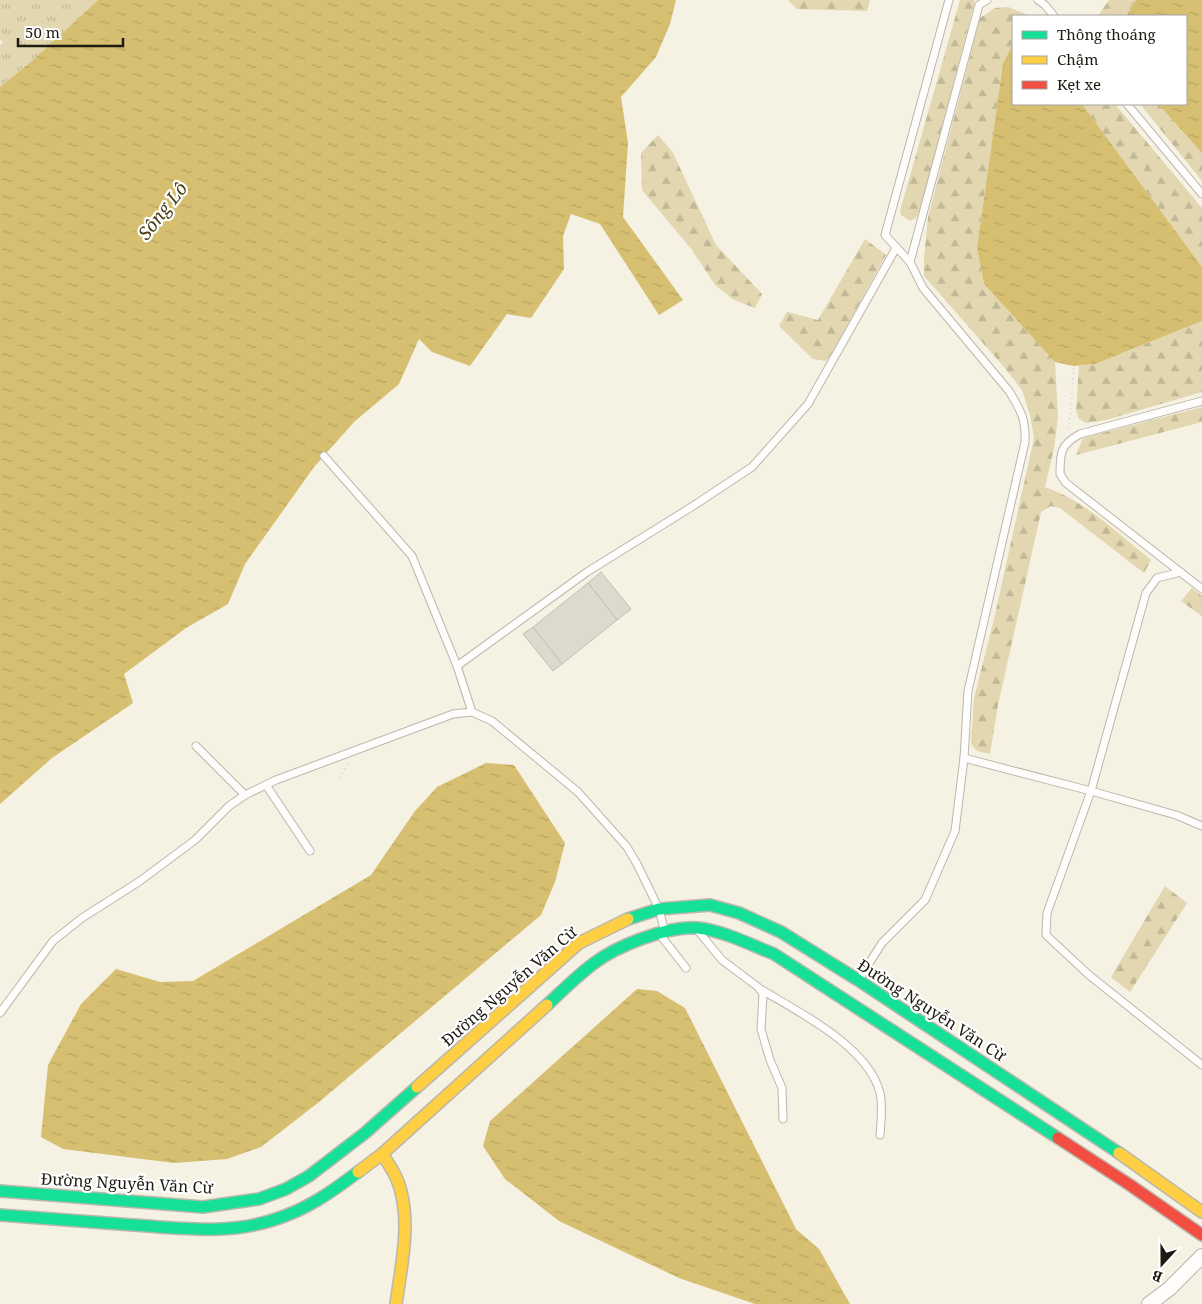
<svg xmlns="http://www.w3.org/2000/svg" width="1202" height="1304" font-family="'Noto Serif',serif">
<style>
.grass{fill:url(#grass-tufts)}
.forest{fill:url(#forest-firs)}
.water{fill:url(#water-ripples)}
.building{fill:#dcd9cd;stroke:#c2c0b5}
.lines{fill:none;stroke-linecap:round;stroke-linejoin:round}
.lane-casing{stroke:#bab7ad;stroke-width:9}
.street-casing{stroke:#bab7ad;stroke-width:16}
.fast-casing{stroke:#bab7ad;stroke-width:14}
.slow-casing{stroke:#bab7ad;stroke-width:14}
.jam-casing{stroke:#bab7ad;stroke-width:14}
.path{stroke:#dbd9d5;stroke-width:2.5;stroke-dasharray:1 4;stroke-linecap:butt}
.lane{stroke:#fefdfb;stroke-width:7}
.street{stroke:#fefdfb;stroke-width:14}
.fast{stroke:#16e098;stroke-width:11}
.slow{stroke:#ffcf43;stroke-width:11}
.jam{stroke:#f24e42;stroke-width:11}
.labels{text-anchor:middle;stroke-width:4.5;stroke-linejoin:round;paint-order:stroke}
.street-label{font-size:16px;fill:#1d1a12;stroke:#fff}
.water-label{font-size:18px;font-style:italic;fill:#473b0e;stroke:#fff}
</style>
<defs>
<pattern id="grass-tufts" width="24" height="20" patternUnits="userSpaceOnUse" patternTransform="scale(1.25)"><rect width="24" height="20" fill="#e2d7b0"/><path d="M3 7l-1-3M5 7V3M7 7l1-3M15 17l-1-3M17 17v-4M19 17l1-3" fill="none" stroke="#c1b896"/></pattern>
<pattern id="forest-firs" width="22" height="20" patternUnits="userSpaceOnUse" patternTransform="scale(1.25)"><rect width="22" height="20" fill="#e2d7b0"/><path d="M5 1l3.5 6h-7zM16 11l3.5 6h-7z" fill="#c1b896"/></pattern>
<pattern id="water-ripples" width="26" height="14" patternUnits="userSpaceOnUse" patternTransform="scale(1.25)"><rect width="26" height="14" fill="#d6bf70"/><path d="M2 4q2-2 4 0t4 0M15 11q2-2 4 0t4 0" fill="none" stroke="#b7a460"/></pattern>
</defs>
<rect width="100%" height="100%" fill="#f5f1e3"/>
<polygon class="grass" points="0,0 98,0 32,61 0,87 0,45 3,42 0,40"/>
<g class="forest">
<polygon points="788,0 870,0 867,11 797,9"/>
<polygon points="960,0 975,0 922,207 916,218 910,221 901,215 900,211"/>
<polygon points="1109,0 1136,0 1126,16 1098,16"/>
<path d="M1008,7l23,9h-18v28l-10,19 -26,185 7,36 71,78 3,55 -4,31 -9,39c37,12 75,48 106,73l-7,13 -84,-65 -9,-2 -10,6 -43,193 -8,49 -13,-3 -6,-7 3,-46 20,-79 40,-181 -4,-23 -8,-25 -18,-23 -80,-91v-18l4,-41 52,-199 15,-10z"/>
<polygon points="1082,104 1115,104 1202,208 1202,267"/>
<polygon points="1140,104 1158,104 1202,153 1202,181"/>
<polygon points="658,135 673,153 716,245 762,294 755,308 734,300 715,285 693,251 642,190 641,153"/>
<polygon points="865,239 886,255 834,349 826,361 813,359 779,326 787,312 818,320"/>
<polygon points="1202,321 1202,392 1106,420 1086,423 1079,419 1076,411 1079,366 1095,364"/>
<polygon points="1202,407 1202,422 1076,455 1083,438"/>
<polygon points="1192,588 1202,596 1202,616 1181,601"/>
<polygon points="1165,886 1187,903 1130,992 1111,977"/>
</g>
<g class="water">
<polygon points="98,0 676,0 670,24 656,57 621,97 628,143 623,217 683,300 659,315 600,224 571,214 563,236 564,269 531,318 507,314 470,366 432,352 419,339 399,384 354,422 314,467 245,564 228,604 186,628 124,674 133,703 52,758 0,804 0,87 32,61"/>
<polygon points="1136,0 1202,0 1202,153 1158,104 1186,104 1186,16 1126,16"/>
<polygon points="1013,44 1013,104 1082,104 1202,267 1202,321 1095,364 1074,366 1055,362 984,284 977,248 1003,63"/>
<polygon points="486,763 514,765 565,843 555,882 541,915 319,1102 261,1147 227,1159 174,1163 63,1149 41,1137 48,1065 81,1004 116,969 160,982 193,981 371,875 415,811 437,787"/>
<polygon points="637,989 657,991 685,1008 796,1229 819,1249 850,1304 755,1304 679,1278 559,1221 505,1179 483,1146 490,1121"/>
</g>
<g class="building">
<polygon points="601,572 631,609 617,620 588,583"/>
<polygon points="588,583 617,620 562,664 533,627"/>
<polygon points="533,627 562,664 553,671 523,634"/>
</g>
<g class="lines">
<defs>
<g id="lane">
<polyline points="1038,0 1045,5 1054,16"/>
<polyline points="1127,104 1202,194"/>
<polyline points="910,262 979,5 987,0"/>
<path d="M1202,401l-122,33c-20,11 -20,19 -20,40l6,9 136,106"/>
<polyline points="324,456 412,556 457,666 472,712"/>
<polyline points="1181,572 1157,578 1146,593 1091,791 1047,913 1046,935 1089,975 1202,1065"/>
<polyline points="457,666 587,572 693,506 752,467 808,404 896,248"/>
<polyline points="196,746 245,795"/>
<polyline points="964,758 1091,791 1176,815 1202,826"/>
<polyline points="266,785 310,851"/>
<polyline points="699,932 722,960 758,987 763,994 761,1029 770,1060 782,1088 783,1119"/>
<polyline points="661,936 686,968"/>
<path d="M860,978l22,-35 43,-43 30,-69 9,-73 4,-67 57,-249c1,-23 -4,-31 -16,-51l-86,-103 -13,-26 -25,-27 64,-235"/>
<path d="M760,989c39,23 109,58 120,104 3,13 1,29 0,42"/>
<polyline points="0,1013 53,941 82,918 140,881 195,840 229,806 245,795 276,780 453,714 472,712 492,721 578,792 627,847 637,864 659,909 664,929"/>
</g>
<polyline id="street" points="1149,1304 1169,1289 1202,1256"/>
<g id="fast">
<polyline points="628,919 659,909 710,905 739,913 781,932 858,980 1119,1153"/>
<path d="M547,1005c15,-14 30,-29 46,-41 23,-18 76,-39 105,-36 26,3 51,16 76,26l284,184"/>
<polyline points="0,1191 203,1207 259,1199 286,1189 309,1176 365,1133 417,1087"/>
<path d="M0,1215c44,3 89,7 133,10 46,3 94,10 140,-5 33,-10 57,-27 85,-48"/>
</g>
<g id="slow">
<polyline points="417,1087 579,943 628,919"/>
<polyline points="1119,1153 1202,1212"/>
<path d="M382,1154c7,10 15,22 18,34 11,37 1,79 -4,116"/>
<polyline points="358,1172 382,1154 547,1005"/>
</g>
<polyline id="jam" points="1058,1138 1130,1185 1202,1235"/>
</defs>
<use href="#lane" class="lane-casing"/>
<use href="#street" class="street-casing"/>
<use href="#fast" class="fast-casing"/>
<use href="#slow" class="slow-casing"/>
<use href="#jam" class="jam-casing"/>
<g class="path">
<polyline points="1069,429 1074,366"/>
<polyline points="340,778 348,764"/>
</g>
<use href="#lane" class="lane"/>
<use href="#street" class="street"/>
<use href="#fast" class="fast"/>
<use href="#slow" class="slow"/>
<use href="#jam" class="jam"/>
</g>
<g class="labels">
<g class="street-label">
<text transform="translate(509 986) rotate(-41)" y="6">Đường Nguyễn Văn Cừ</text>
<text transform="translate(932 1010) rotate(33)" y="6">Đường Nguyễn Văn Cừ</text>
<text transform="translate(127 1183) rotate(3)" y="6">Đường Nguyễn Văn Cừ</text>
</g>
<g class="water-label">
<text transform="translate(163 211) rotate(-52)" y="6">Sông Lô</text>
</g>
</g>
<rect x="1012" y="15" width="175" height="90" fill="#ffffff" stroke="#a5a3a0"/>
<rect x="1022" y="31" width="25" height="8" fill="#16e098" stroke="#a5a3a0"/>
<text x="1057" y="40" font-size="15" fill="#1d1a12">Thông thoáng</text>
<rect x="1022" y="56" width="25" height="8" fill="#ffcf43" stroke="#a5a3a0"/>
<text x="1057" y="65" font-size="15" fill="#1d1a12">Chậm</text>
<rect x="1022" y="81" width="25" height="8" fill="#f24e42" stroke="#a5a3a0"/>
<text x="1057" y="90" font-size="15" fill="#1d1a12">Kẹt xe</text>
<g transform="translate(1162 1264) rotate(201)" stroke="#ffffff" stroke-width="4" paint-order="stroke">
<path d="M0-4L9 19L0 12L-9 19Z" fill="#1d1a12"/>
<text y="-8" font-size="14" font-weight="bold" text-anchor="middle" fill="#1d1a12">B</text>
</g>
<path d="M18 38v8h105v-8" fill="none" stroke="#1d1a12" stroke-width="2.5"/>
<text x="25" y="38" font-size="15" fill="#1d1a12" stroke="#ffffff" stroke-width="4" paint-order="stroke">50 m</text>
</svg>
